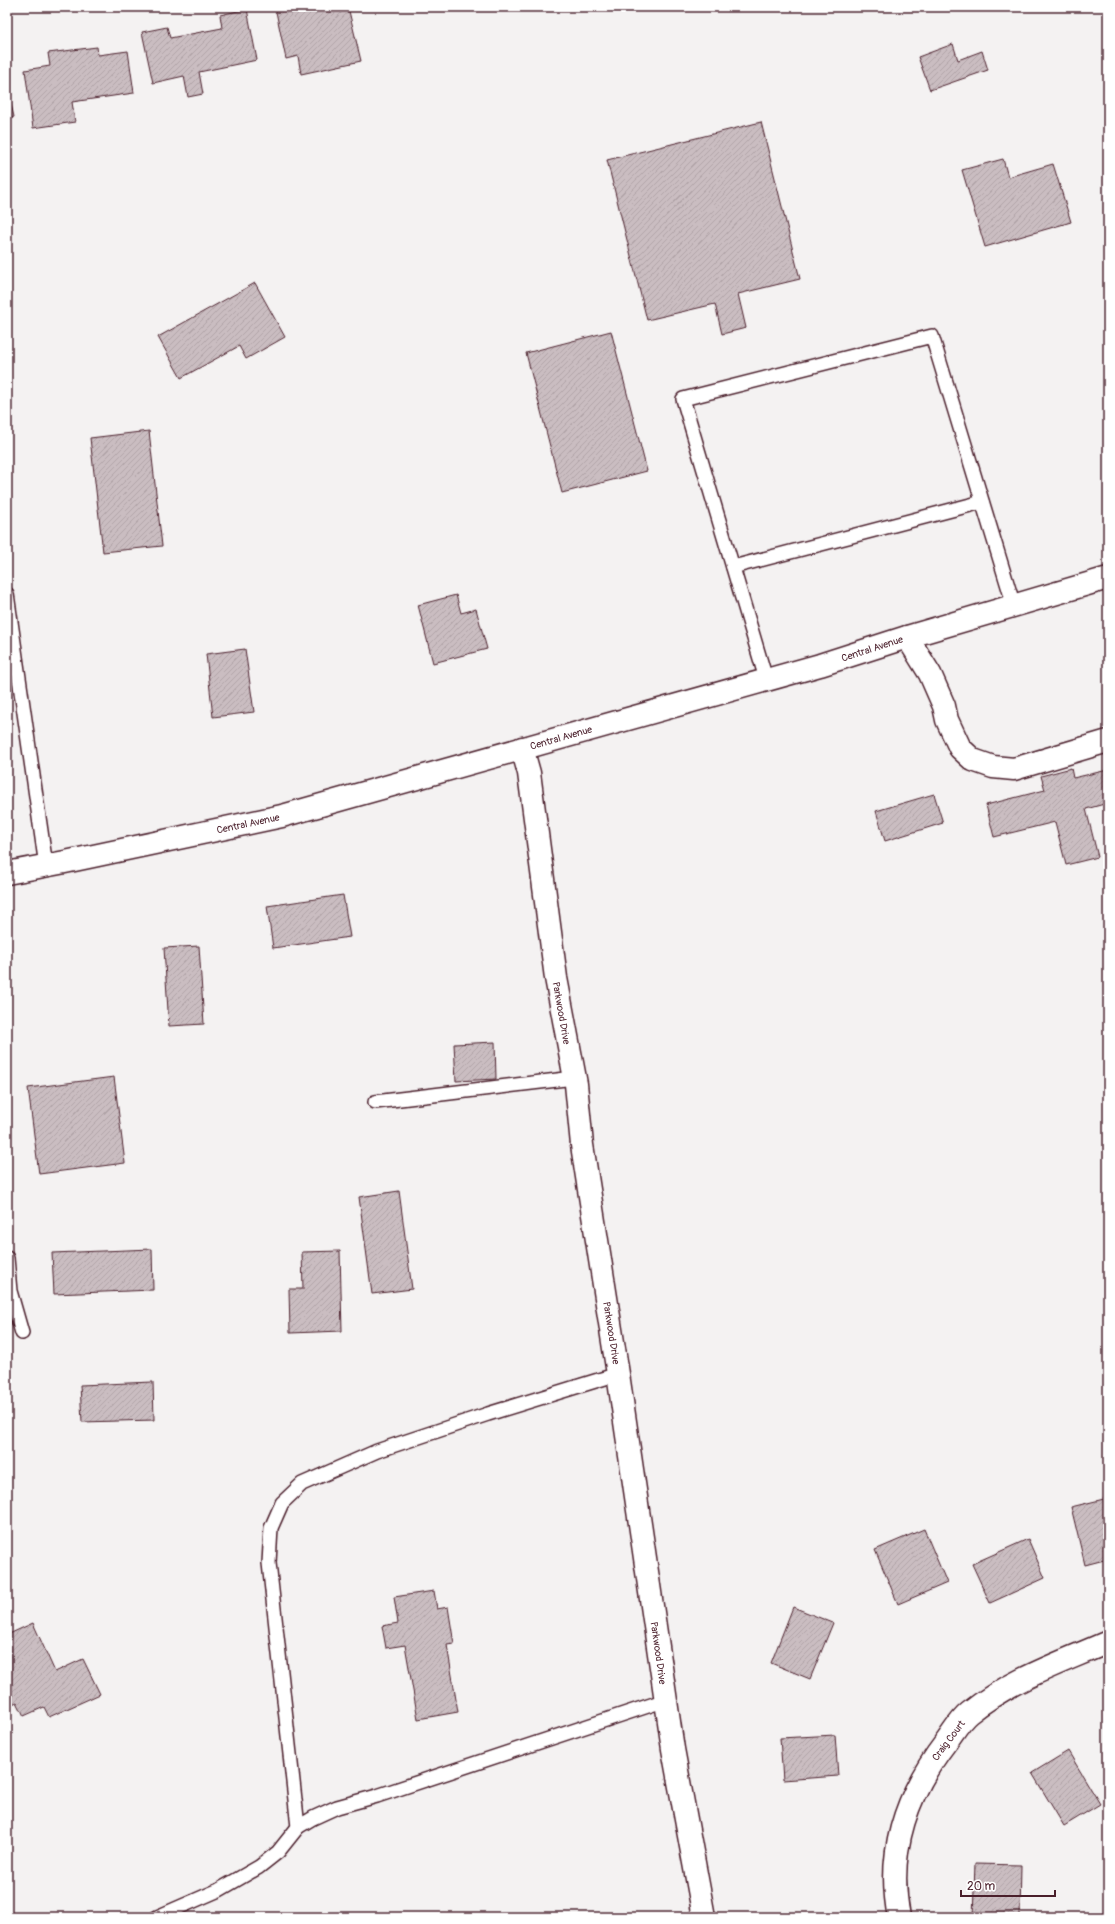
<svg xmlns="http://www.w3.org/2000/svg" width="1115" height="1924" font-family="Pangolin,sans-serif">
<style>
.building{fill:url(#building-hatch);stroke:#4a1f2b}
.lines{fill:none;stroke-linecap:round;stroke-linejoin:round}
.service-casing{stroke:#4a1f2b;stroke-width:16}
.minor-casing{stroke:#4a1f2b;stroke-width:25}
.tertiary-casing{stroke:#4a1f2b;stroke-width:25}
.service{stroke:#fff;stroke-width:13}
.minor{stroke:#fff;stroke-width:22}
.tertiary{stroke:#fff;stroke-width:22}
.labels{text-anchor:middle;stroke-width:3;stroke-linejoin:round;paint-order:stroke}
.street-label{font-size:10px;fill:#4a1f2b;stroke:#fff}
</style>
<defs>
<pattern id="building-hatch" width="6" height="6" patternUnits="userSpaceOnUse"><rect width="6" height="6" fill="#cabdc1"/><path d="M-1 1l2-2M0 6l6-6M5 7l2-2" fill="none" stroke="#afa2a6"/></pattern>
</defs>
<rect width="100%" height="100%" fill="#f4f2f2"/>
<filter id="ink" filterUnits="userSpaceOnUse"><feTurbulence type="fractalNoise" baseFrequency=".025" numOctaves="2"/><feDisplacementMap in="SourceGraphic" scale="8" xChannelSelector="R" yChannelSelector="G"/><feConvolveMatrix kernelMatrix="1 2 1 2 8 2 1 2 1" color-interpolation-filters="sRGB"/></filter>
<g filter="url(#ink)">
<g class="building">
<polygon points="275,7 348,7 361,61 301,74 298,56 286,59"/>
<polygon points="247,9 257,60 199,72 203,94 188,97 184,76 153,83 142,32 167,27 170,38 222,28 220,15"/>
<polygon points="953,44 958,60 982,51 988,70 930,90 918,57"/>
<polygon points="97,47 98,55 128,51 134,93 72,102 75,122 33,128 25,70 50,66 48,53"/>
<polygon points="7,87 14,117 7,119"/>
<polygon points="761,122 800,279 738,294 746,328 722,334 715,304 647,320 607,160"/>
<polygon points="1003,159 1008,177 1053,164 1071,222 985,247 962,170"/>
<polygon points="255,283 285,337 246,359 239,346 181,378 158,337"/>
<polygon points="611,331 647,471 562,493 526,353"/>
<polygon points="149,431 162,546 103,552 90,438"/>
<polygon points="456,595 461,613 476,609 487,649 433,663 418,605"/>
<polygon points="245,649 254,712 213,717 206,654"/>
<polygon points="1071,768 1073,778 1108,770 1108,803 1086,809 1098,857 1066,865 1055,822 994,837 986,805 1045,790 1041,776"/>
<polygon points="934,794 943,823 885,841 876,811"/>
<polygon points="343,895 350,937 273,948 267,906"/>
<polygon points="199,946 204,1024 169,1026 164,948"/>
<polygon points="495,1042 496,1079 456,1081 454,1044"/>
<polygon points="114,1077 125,1163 39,1174 28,1088"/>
<polygon points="399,1191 412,1289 372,1294 359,1197"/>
<polygon points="152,1249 153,1290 54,1294 52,1253"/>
<polygon points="340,1251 342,1331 290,1333 289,1289 303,1289 302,1252"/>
<polygon points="153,1382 154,1420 82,1422 80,1385"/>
<polygon points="1108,1498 1108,1559 1085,1565 1071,1507"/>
<polygon points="924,1529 947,1583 898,1604 875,1550"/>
<polygon points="1028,1539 1045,1578 990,1603 972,1564"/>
<polygon points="434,1591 437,1609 448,1607 454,1644 447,1645 458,1712 418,1719 405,1645 386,1648 382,1626 398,1623 394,1597"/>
<polygon points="793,1607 833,1623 810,1679 771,1663"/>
<polygon points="33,1623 55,1672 83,1659 100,1694 49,1717 44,1707 24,1716 17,1702 7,1706 7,1635"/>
<polygon points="835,1735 838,1776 783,1780 780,1738"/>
<polygon points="1068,1751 1100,1804 1064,1826 1032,1773"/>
<polygon points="975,1864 1021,1865 1020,1917 973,1917"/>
</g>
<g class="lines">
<defs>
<g id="service">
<polyline points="733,567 982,502"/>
<polyline points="7,594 46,866"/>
<polyline points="766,679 683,399 932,336 1014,606"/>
<polyline points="375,1102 574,1078"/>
<polyline points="7,1258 10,1291 22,1333"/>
<polyline points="298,1827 269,1563 271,1528 282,1503 302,1484 377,1451 488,1414 618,1374"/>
<polyline points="157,1917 219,1890 259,1867 278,1852 298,1827 313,1818 337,1807 377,1796 666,1700"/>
</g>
<g id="minor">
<polyline points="907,637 930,674 944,706 947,720 960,748 973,760 993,767 1014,769 1108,741"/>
<polyline points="522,748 529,773 556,978 576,1084 582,1145 618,1374 673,1749 704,1917"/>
<path d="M899,1917c-13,-65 8,-124 47,-175 7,-9 14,-22 23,-29 41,-33 91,-50 139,-71"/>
</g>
<polyline id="tertiary" points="7,873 65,862 282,816 820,665 907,637 1108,578"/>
</defs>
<use href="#service" class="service-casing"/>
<use href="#minor" class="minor-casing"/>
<use href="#tertiary" class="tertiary-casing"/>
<use href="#service" class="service"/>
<use href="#minor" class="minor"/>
<use href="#tertiary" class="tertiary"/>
</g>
</g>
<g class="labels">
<g class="street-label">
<text transform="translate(872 648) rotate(-18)" y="4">Central Avenue</text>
<text transform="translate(561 737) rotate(-16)" y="4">Central Avenue</text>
<text transform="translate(248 823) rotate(-12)" y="4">Central Avenue</text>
<text transform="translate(562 1013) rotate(80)" y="4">Parkwood Drive</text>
<text transform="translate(612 1333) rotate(81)" y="4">Parkwood Drive</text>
<text transform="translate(659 1653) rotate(82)" y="4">Parkwood Drive</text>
<text transform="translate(948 1740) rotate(-53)" y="4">Craig Court</text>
</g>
</g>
<rect width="1115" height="1924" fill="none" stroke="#fff" stroke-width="24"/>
<rect x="12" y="12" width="1091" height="1900" fill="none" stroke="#4a1f2b" stroke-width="1.5" filter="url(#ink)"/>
<path d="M961 1890v6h94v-6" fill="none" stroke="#4a1f2b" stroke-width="2"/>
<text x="967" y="1890" font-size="12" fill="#4a1f2b" stroke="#ffffff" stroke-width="3" paint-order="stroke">20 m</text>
</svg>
